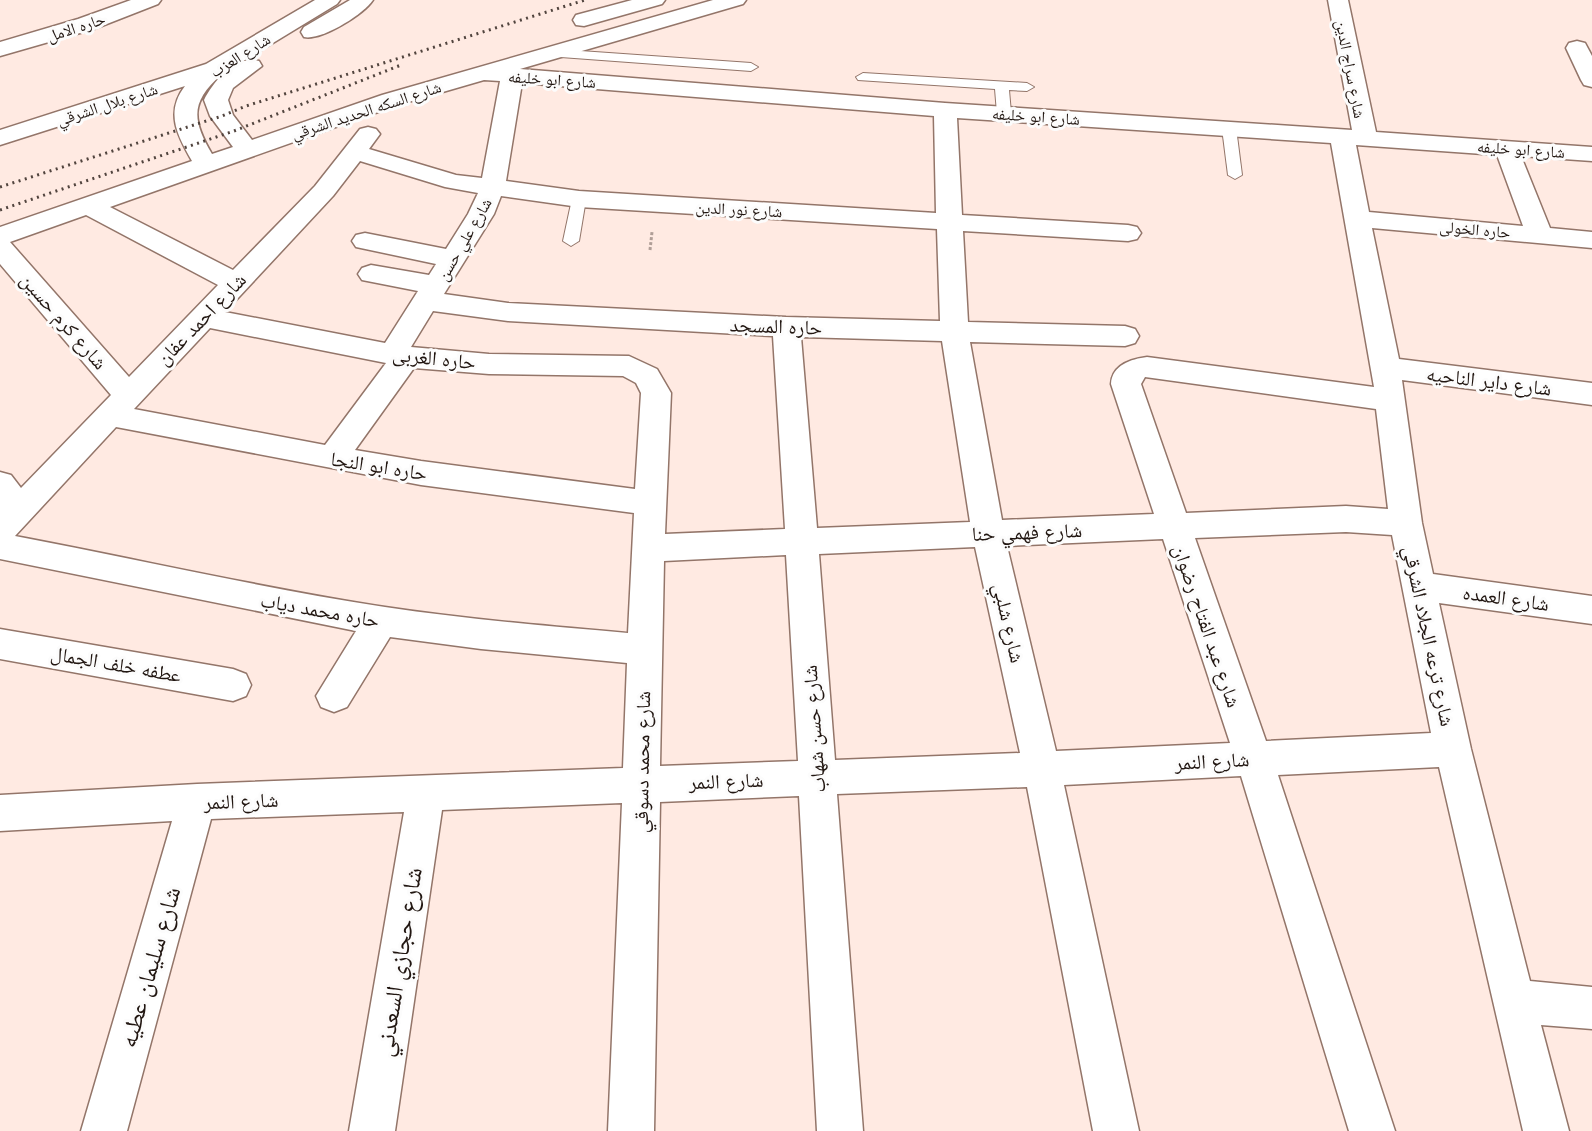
<svg xmlns="http://www.w3.org/2000/svg" width="1592" height="1131" font-family="Quicksand,'Noto Naskh Arabic',sans-serif">
<style>
.lines{fill:none;stroke-linecap:round;stroke-linejoin:round}
.lane-casing{stroke:#937569;stroke-width:2}
.street-casing{stroke:#937569;stroke-width:3}
.path{stroke:#b09e97;stroke-width:3;stroke-dasharray:3 2;stroke-linecap:butt}
.lane{fill:#fff;fill-rule:evenodd}
.street{fill:#fff;fill-rule:evenodd}
.rail{stroke:#51443e;stroke-width:3;stroke-dasharray:2 4.5;stroke-linecap:butt}
.labels{text-anchor:middle;stroke-width:6;stroke-linejoin:round;paint-order:stroke}
.far-street-label{font-size:16px;fill:#211611;stroke:#fcfcfc}
.street-label{font-size:20px;fill:#211611;stroke:#fcfcfc}
.near-street-label{font-size:24px;fill:#211611;stroke:#fcfcfc}
</style>
<rect width="100%" height="100%" fill="#ffeae2"/>
<g class="lines">
<defs>
<g id="lane">
<polygon points="552,49 751,63 758,67 751,71 547,56 545,53"/>
<polygon points="863,73 1027,83 1034,87 1027,91 1009,90 1011,113 1004,117 997,113 995,89 858,80 856,77"/>
<polygon points="1229,124 1236,128 1242,175 1235,179 1228,175 1222,128"/>
<polygon points="579,194 586,199 579,241 571,246 563,241 572,199"/>
</g>
<g id="street">
<polygon points="131,0 161,0 158,4 94,29 0,56 0,42 78,19"/>
<path d="M315,0h25l-3,4 -115,70c-31,27 -31,45 -10,80l21,-7 -23,-31 -6,-16c10,-19 31,-45 55,-39l3,5 -29,22 -5,12 5,15 19,25 130,-45 331,-95h33l-3,4 -223,65 425,34 407,27 -24,-130h20l28,132 216,15v14l-71,-5 29,72 42,4v16l-220,-20 27,131 193,24v22l-190,-25 20,143 11,51 159,22v28l-153,-21 32,146 59,232 62,6v42l-51,-4 28,106h-46l-84,-364 -161,8 117,356h-46l-108,-355 -177,9 75,346h-46l-66,-344 -190,7 26,337h-46l-18,-335 -139,6 -6,329h-46l14,-328 -180,7 -47,321h-46l55,-319 -193,7 -84,312h-46l91,-310 -172,10v-36l197,-11 426,-16 4,-105 -146,-14 -91,-12 -43,70 -13,5 -13,-5 -5,-11 40,-65 -356,-72v-87l11,3 10,13 90,-93 -111,-131v-37l192,-66c-15,-26 -27,-49 -7,-75l-185,59v-15l206,-66zM484,80l16,1 -18,97 -26,-3 -87,-26 11,-15 -4,-5 -8,-2 -8,2 -45,57 -82,84 -123,-63 288,-102zM522,83l412,33 2,97 -357,-22 -73,-10zM957,118l374,25 43,244 -227,-30c-16,2 -35,8 -36,27l43,130 -152,6 -32,-178 155,4 10,-3 4,-7 -4,-7 -10,-3 -157,-4 -5,-91 165,10 9,-2 4,-6 -4,-6 -9,-2 -166,-10zM1356,145l141,10 26,71 -154,-14zM360,161l85,26 33,6 -10,21 -22,35 -81,-16 -9,2 -4,6 4,6 80,17 -7,11 -58,-10 -9,3 -4,6 4,6 56,11 -33,52 -160,-31 108,-116zM501,196l78,11 358,22 3,92 -154,-4 -278,-14 -64,-9 50,-80zM86,215l132,70 -89,92 -119,-135zM433,311l75,10 265,15 12,193 -120,5 6,-141 -14,-24 -28,-13 -140,-2 -78,-7zM210,328l176,35 -61,82 -191,-36zM801,337l141,4 28,181 -153,6zM414,368l75,6 134,2 13,7 5,10 -6,96 -214,-28 -66,-11zM1145,377l231,32 12,100 -42,-3 -160,7 -45,-129zM116,427l305,58 213,28 -6,120c-81,-7 -163,-14 -243,-26 -125,-19 -247,-48 -370,-71zM1346,532l46,3 39,198 -165,8 -71,-203zM1163,539l67,204 -174,8 -49,-205zM975,547l45,206 -185,7 -16,-206zM786,555l12,206 -138,5 4,-205z"/>
<path d="M350,0h23c-9,14 -52,41 -69,37l-3,-5 3,-5z"/>
<polygon points="632,0 665,0 662,4 584,26 576,25 573,20 576,15"/>
<polygon points="1577,41 1585,43 1592,56 1592,87 1584,85 1581,80 1566,48 1569,43"/>
<polygon points="0,629 233,669 246,674 251,685 246,696 233,701 0,659"/>
</g>
</defs>
<use href="#lane" class="lane-casing"/>
<use href="#street" class="street-casing"/>
<polyline class="path" points="650,250 652,232"/>
<use href="#lane" class="lane"/>
<use href="#street" class="street"/>
<g class="rail">
<polyline points="0,187 222,116 246,106 585,0"/>
<polyline points="0,210 234,131 401,65"/>
</g>
</g>
<g class="labels">
<g class="far-street-label">
<text transform="translate(76 27) rotate(-18)" y="6">حاره الامل</text>
<text transform="translate(240 55) rotate(-32)" y="6">شارع العزب</text>
<text transform="translate(1351 69) rotate(79)" y="6">شارع سراج الدين</text>
<text transform="translate(552 79) rotate(4)" y="6">شارع ابو خليفه</text>
<text transform="translate(107 104) rotate(-18)" y="6">شارع بلال الشرقي</text>
<text transform="translate(366 110) rotate(-18)" y="6">شارع السكه الحديد الشرقي</text>
<text transform="translate(1036 116) rotate(4)" y="6">شارع ابو خليفه</text>
<text transform="translate(1521 149) rotate(4)" y="6">شارع ابو خليفه</text>
<text transform="translate(739 209) rotate(3)" y="6">شارع نور الدين</text>
<text transform="translate(1475 229) rotate(5)" y="6">حاره الخولى</text>
<text transform="translate(464 239) rotate(-60)" y="6">شارع علي حسن</text>
</g>
<g class="street-label">
<text transform="translate(201 319) rotate(-46)" y="7">شارع احمد عفان</text>
<text transform="translate(64 321) rotate(49)" y="7">شارع كرم حسين</text>
<text transform="translate(776 326) rotate(2)" y="7">حاره المسجد</text>
<text transform="translate(434 358) rotate(6)" y="7">حاره الغربى</text>
<text transform="translate(1489 381) rotate(7)" y="7">شارع داير الناحيه</text>
<text transform="translate(379 466) rotate(9)" y="7">حاره ابو النجا</text>
<text transform="translate(1027 532) rotate(-2)" y="7">شارع فهمي حنا</text>
<text transform="translate(1506 598) rotate(8)" y="7">شارع العمده</text>
<text transform="translate(320 610) rotate(10)" y="7">حاره محمد دياب</text>
<text transform="translate(1009 623) rotate(77)" y="7">شارع شلبي</text>
<text transform="translate(1207 626) rotate(71)" y="7">شارع عبد الفتاح رضوان</text>
<text transform="translate(1429 636) rotate(78)" y="7">شارع ترعه الجلاد الشرقي</text>
<text transform="translate(116 664) rotate(10)" y="7">عطفه خلف الجمال</text>
<text transform="translate(814 729) rotate(-94)" y="7">شارع حسن شهاب</text>
<text transform="translate(1212 761) rotate(-3)" y="7">شارع النمر</text>
<text transform="translate(642 762) rotate(-89)" y="7">شارع محمد دسوقي</text>
<text transform="translate(726 781) rotate(-2)" y="7">شارع النمر</text>
<text transform="translate(241 801) rotate(-2)" y="7">شارع النمر</text>
</g>
<g class="near-street-label">
<text transform="translate(399 962) rotate(-81)" y="8">شارع حجازي السعدني</text>
<text transform="translate(150 967) rotate(-74)" y="8">شارع سليمان عطيه</text>
</g>
</g>
</svg>
